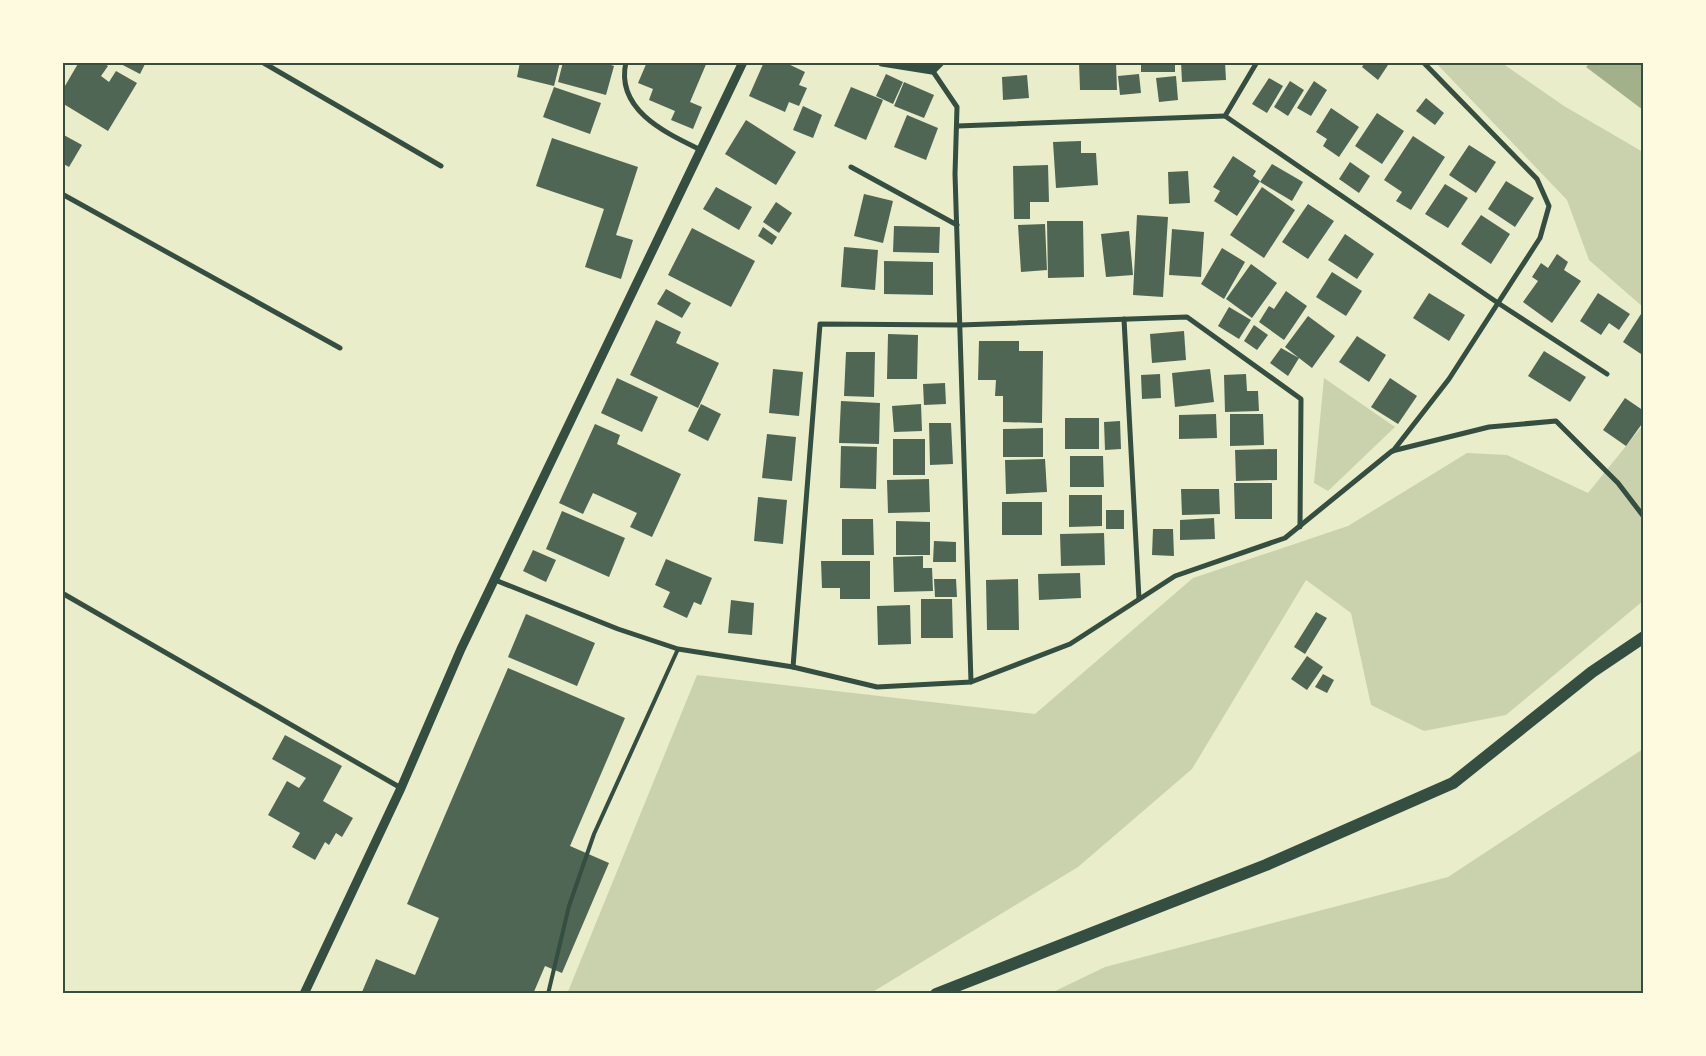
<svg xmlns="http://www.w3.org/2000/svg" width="1706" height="1056" font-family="'Titillium Web',sans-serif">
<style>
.green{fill:#cad2ad}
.water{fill:#a3b18a}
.building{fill:#4f6655}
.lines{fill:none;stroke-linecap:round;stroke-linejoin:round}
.service{stroke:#344e41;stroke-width:4}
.minor{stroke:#344e41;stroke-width:5}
.tertiary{stroke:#344e41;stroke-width:9}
.primary{stroke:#344e41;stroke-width:12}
.neatline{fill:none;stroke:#344e41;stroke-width:2}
</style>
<rect width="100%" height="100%" fill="#e9edc9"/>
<g class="green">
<polygon points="1436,63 1502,63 1564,106 1643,152 1643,307 1589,260 1567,200"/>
<polygon points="1324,378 1395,427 1328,491 1314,483"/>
<polygon points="1643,425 1643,601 1506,715 1424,731 1371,705 1351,613 1306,580 1192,769 1078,867 871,993 567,994 697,675 1035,714 1193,578 1348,526 1467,453 1507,455 1588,493"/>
<polygon points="1643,749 1643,993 1051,993 1105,967 1448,877"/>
</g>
<polygon class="water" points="1590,63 1643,63 1643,110 1586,67"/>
<g class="building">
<polygon points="79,62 102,62 108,66 101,76 109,82 116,71 137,83 108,131 62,103 62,91"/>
<polygon points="117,62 146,62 140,74"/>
<polygon points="520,62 560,62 554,86 517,77"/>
<polygon points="563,62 602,62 614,66 606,95 558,82"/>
<polygon points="647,62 707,62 690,102 702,107 693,129 671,120 675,111 649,100 653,89 638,83"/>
<polygon points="764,62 784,62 805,72 799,85 807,88 799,106 789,102 785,112 749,96"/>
<polygon points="1079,62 1116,62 1117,90 1080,90"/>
<rect x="1141" y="62" width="34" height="10"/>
<polygon points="1181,62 1225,62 1226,80 1182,82"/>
<polygon points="1365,62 1390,62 1378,80 1362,67"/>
<polygon points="886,74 903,82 893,104 876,96"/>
<polygon points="1139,74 1141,93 1120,95 1118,76"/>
<polygon points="1027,75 1029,98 1003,100 1002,77"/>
<polygon points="1176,76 1178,100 1159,102 1156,78"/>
<polygon points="1269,78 1283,86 1267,113 1252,104"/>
<polygon points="1290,81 1304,90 1288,116 1274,107"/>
<polygon points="1314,81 1327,90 1311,116 1297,108"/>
<polygon points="904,82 934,95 924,118 894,106"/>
<polygon points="554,87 601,103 590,134 543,117"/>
<polygon points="851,87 883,100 866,140 834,126"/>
<polygon points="1426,98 1444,113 1435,125 1416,111"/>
<polygon points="803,106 822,115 813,138 793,130"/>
<polygon points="1331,108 1359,127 1339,157 1323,146 1327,139 1316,132"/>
<polygon points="1377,113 1404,131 1382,164 1355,146"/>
<polygon points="907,115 938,128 926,160 894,147"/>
<polygon points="746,120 796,152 776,185 725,154"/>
<polygon points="62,134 82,145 69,167 62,163"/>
<polygon points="1413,136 1445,157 1411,210 1396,201 1402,192 1384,180"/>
<polygon points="552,138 638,167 616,235 633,240 621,279 585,267 604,209 536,186"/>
<polygon points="1081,141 1081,153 1096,153 1098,185 1056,188 1053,142"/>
<polygon points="1469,145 1496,162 1476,193 1449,175"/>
<polygon points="1233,156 1256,171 1253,176 1260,181 1237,216 1214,201 1220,191 1213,187"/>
<polygon points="1350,162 1370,176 1359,193 1339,179"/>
<polygon points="1272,164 1303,182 1292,201 1260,182"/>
<polygon points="1048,165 1049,202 1030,202 1030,219 1014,219 1013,166"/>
<polygon points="1188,171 1190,203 1169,204 1168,172"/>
<polygon points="1506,181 1534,198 1515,227 1488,209"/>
<polygon points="1445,184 1468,198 1448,228 1425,214"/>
<polygon points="716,187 752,207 739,230 703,209"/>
<polygon points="1262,187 1295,210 1264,258 1230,235"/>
<polygon points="864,194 893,201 883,243 854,236"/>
<polygon points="776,202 792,213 779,233 763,222"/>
<polygon points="1308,204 1334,221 1308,259 1282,242"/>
<polygon points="1137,215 1168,217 1163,297 1133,295"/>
<polygon points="1481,215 1510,234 1491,264 1461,244"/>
<polygon points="1047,221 1083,221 1084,277 1048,278"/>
<polygon points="1045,224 1047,270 1021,272 1018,225"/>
<polygon points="894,226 940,227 939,253 893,252"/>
<polygon points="763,227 777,237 772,245 758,236"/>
<polygon points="692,228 755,261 731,307 668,275"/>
<polygon points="1172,229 1204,232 1201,277 1169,275"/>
<polygon points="1129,231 1133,275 1106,277 1101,234"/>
<polygon points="1345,234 1374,254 1357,279 1328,260"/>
<polygon points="844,247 878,250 875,290 841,287"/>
<polygon points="1222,248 1245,262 1224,299 1201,284"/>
<polygon points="1557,254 1568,262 1564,270 1581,281 1552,323 1523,302 1538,281 1532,277 1541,263 1548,268"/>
<polygon points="884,261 933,262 933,295 884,294"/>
<polygon points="1251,264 1277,283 1252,318 1226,299"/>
<polygon points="1332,272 1362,291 1346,316 1316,297"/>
<polygon points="666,289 691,303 682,318 657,304"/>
<polygon points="1286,291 1307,306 1284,340 1259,322 1269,306 1274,309"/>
<polygon points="1429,293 1465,315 1449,341 1413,318"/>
<polygon points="1598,293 1630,314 1619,330 1609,323 1601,335 1580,321"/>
<polygon points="1229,307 1251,320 1239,339 1218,326"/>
<polygon points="1641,314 1644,316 1644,356 1623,342"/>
<polygon points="1308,316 1335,336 1312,368 1299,358 1288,376 1270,363 1281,348 1299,358 1285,347"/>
<polygon points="656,320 681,332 676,343 719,363 698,408 630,375"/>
<polygon points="1254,325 1268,335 1257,350 1244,341"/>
<polygon points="1184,331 1186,360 1152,363 1150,334"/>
<polygon points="888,334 918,335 917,379 887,379"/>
<polygon points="1357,336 1386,355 1369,382 1339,362"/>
<polygon points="979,341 1019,341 1019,351 1043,351 1042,423 1003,422 1003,396 995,396 996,380 978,380"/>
<polygon points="1544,351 1586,377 1570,402 1528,376"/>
<polygon points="846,352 875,352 874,397 844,396"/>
<polygon points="773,369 803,372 799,416 769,413"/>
<polygon points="1210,369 1214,402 1175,407 1172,373"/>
<polygon points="1160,374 1161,398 1142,399 1141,375"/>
<polygon points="1246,374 1247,391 1258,391 1259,411 1225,412 1224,375"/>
<polygon points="617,378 658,397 642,432 601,413"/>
<polygon points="1390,378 1417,396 1398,424 1371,407"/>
<polygon points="945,383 946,404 924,405 923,384"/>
<polygon points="1625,398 1644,411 1644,421 1626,446 1603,430"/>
<polygon points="841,401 880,403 879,444 839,443"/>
<polygon points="701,404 721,414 708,441 688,431"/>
<polygon points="921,404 922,431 894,432 892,406"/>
<polygon points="1216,414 1217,438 1179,439 1179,415"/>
<polygon points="1230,414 1263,414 1264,445 1230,446"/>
<rect x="1065" y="418" width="34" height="31"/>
<polygon points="1120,421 1121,449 1105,450 1104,422"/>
<polygon points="929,423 951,423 953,464 930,465"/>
<polygon points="595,424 620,435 617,444 681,474 652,537 630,527 637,513 593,493 583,514 559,503"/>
<polygon points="1043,428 1043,457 1003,457 1003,429"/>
<polygon points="767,434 796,437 792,481 762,478"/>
<rect x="893" y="439" width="32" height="36"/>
<polygon points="841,446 877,447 876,489 840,488"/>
<polygon points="1277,449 1277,480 1236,481 1235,450"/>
<polygon points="1070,456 1103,456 1104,487 1070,487"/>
<polygon points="1045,459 1047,492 1006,494 1005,460"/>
<polygon points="929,479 930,512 888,513 887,480"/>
<polygon points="1234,483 1272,483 1272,519 1235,519"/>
<polygon points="1181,489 1219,489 1220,514 1182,515"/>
<polygon points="1069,495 1102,495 1102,526 1069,527"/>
<polygon points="758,497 787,500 783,544 754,541"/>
<rect x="1002" y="502" width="40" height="33"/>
<rect x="1106" y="510" width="18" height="19"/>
<polygon points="562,511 625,538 609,577 546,549"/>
<polygon points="1214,518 1215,539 1180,540 1180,520"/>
<polygon points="842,519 873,519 874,555 842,555"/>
<polygon points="896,521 930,522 930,555 896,555"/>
<polygon points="1153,529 1173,529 1174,556 1152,555"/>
<polygon points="1104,533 1105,565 1061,566 1060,534"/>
<polygon points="934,541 956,542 956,562 933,562"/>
<polygon points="533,550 556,560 546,582 523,571"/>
<polygon points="923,556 923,568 932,568 933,591 894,592 893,557"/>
<polygon points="666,559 712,578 701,605 694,602 687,618 663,607 670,592 655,585"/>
<polygon points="821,561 870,561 870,599 840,599 840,588 822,588"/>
<polygon points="1080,573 1081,598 1039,600 1038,574"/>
<polygon points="934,579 956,579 957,597 935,597"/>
<polygon points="1018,579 1019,630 987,630 986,580"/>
<polygon points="921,599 952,599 953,638 921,638"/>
<polygon points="731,600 754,603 752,635 728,633"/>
<polygon points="910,605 911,644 878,645 877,606"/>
<polygon points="1316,612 1327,618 1305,654 1294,647"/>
<polygon points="526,614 595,643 577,686 508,657"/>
<polygon points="1307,656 1323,667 1307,690 1291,679"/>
<polygon points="508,668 625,718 570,846 609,863 562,973 545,966 533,994 362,992 376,959 415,975 439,918 407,904"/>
<polygon points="1323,674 1334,680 1327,693 1315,687"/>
<polygon points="285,735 342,766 323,801 353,818 342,837 336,833 329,845 325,842 315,860 292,847 300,833 268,815 287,781 299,788 306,778 272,759"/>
</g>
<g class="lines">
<polyline class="service" points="548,994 569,906 594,834 678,649"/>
<g class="minor">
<polyline points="262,62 441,166"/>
<path d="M626,62c-11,48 40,71 75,88"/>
<polyline points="1257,62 1225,116 1498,303 1607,374"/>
<polyline points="932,70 957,107 955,174 971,682"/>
<polyline points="957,126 1225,116"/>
<polyline points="851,167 957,225"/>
<polyline points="62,194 340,348"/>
<polyline points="1124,319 1139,599"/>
<polyline points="1393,451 1449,379 1540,238 1549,206 1537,179 1423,62"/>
<polyline points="495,580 618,629 678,649 793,667 877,687 971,682 1070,644 1175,576 1285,538 1392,451 1489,427 1556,421 1618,483 1644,517"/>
<polyline points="62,593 401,788"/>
<polyline points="793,667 820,324 960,325 1187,317 1301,399 1300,527"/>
</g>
<g class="tertiary">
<polyline points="882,62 932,70 940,62"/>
<polyline points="304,994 401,788 461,649 743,62"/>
</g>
<polyline class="primary" points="936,994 1266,865 1453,783 1592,672 1644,637"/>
</g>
<rect width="1706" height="1056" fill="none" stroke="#fefae0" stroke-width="128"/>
<rect x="64" y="64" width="1578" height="928" class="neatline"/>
</svg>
